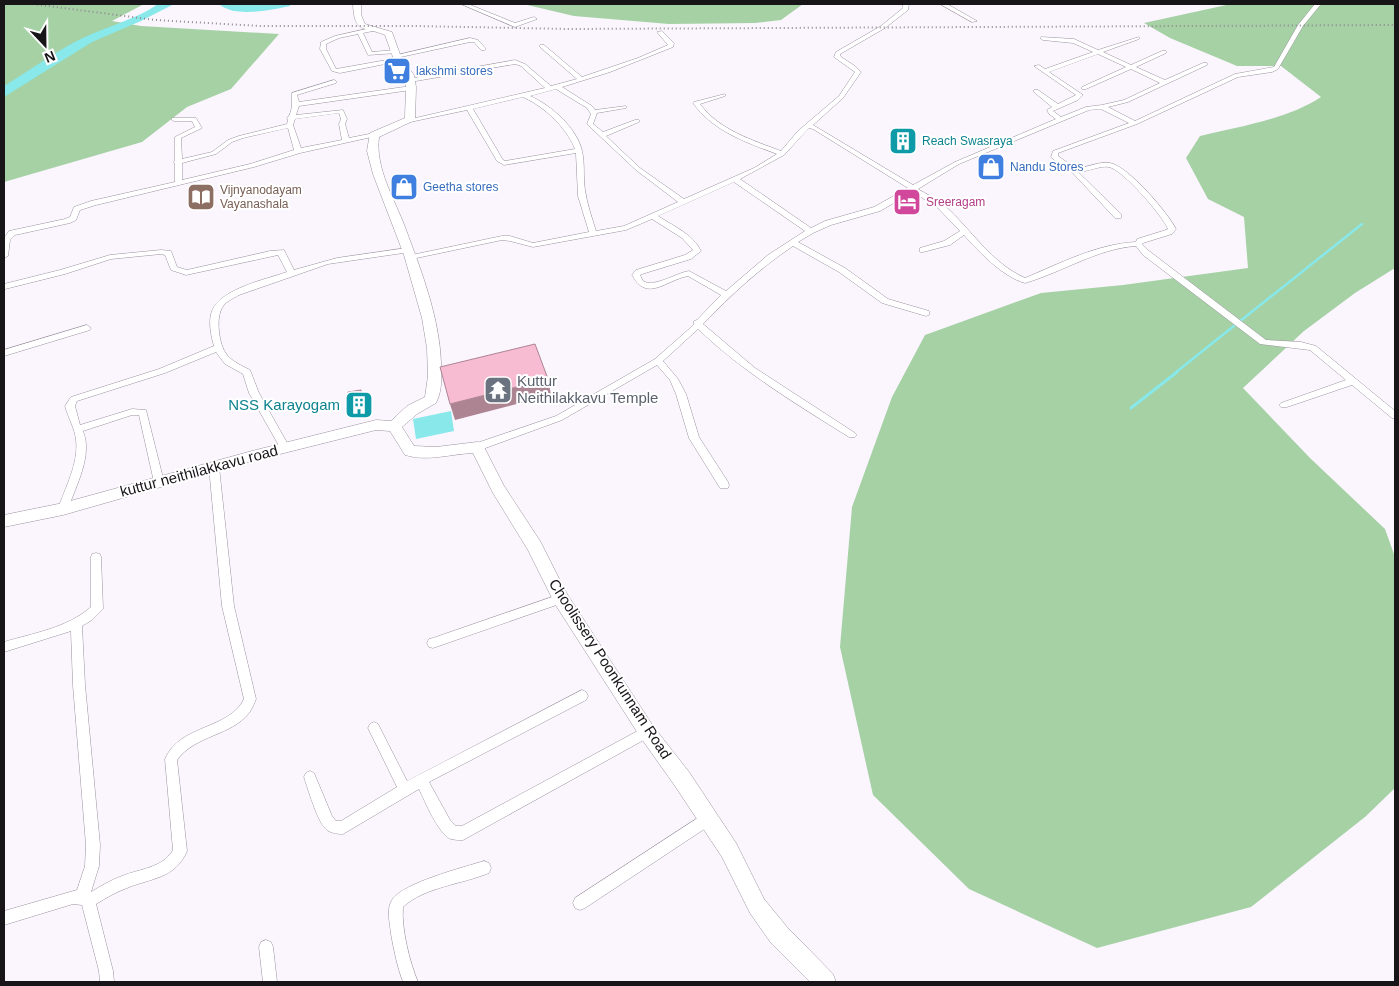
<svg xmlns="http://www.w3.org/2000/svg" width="1399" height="986" font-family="Arial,sans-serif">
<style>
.green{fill:#a5d1a5}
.water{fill:#88e8ea}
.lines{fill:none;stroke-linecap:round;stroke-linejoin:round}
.stream-far1{stroke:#88e8ea;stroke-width:2.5}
.stream{stroke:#88e8ea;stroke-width:3}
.street-casing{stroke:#9b929f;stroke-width:1}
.secondary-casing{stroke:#9b929f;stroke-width:1}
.street{fill:#fff;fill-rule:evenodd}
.secondary{fill:#fff;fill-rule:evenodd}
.rail{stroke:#8e8990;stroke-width:2;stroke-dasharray:1 3;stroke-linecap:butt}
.shaded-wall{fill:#ad8492}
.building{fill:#f7bcd1;stroke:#ad8492}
.labels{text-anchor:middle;stroke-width:4;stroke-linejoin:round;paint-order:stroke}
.far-shop-label{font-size:12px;fill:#366cbe;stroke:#fff;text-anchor:start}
.far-culture-label{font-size:12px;fill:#0d838f;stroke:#fff;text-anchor:start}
.far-education-label{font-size:12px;fill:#785e54;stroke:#fff;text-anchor:start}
.far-hotel-label{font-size:12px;fill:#b23c85;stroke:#fff;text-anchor:start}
.worship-label{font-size:15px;fill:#5b616d;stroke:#fff;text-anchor:start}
.culture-label{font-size:15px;fill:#0d838f;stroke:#fff;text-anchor:end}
.street-label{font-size:15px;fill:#181519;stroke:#fff}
</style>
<rect width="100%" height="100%" fill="#fbf5fe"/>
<g class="green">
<polygon points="4,4 144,4 112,21 141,26 279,34 231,89 187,107 142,142 4,182"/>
<polygon points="523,4 522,4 803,4 781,20 755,23 669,24 574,16"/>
<path d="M1231,4h164v264l-40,25 -51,38 -61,57 67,70 75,71 10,28v231l-30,29 -114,90 -154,41 -128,-59 -96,-94 -33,-148 12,-140 40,-110 33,-62 116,-42 82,-8 125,-17 -4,-51 -36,-18 -22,-41 14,-22c38,-9 88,-17 121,-39l-40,-31h-44l-67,-28 -26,-15z"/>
</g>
<g class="water">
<path d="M158,4h16l-33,17 -49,21 -88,55v-11c23,-14 45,-30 69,-43 27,-15 61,-22 85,-39z"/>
<path d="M219,4h71v2c-18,4 -56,12 -71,-2z"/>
<polygon points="451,411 454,431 416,439 413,419"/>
</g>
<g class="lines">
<polyline class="stream-far1" points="1175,373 1362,224"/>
<polyline class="stream" points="1131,408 1177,372"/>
<defs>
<g id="street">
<polygon points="461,4 468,4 515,23 534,17 537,19 515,27"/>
<path d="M903,4h6l-1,6 -23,18 -45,26 1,3 14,9 6,6 -18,26 -30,27 100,60 42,-23 101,-43 -7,-5 -2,-4 5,-3 -18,-15v-2h4l20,14 18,-9 -42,-29 5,-1 6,4 48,-17 -20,-9 -30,-3 -3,-2 1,-1 33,2 24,11 41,-13v2l-36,13 28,13 31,-14h4v2l-30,14 29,13 38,-17h4v2l-79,37 -20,5 27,14 100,-47 39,-7 24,-42 17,-21h6l-18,22 -25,43 -6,3 -34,5 -101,47 -79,29v3l17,12c12,0 24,-7 35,-5 18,3 58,50 66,66l-4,5 -29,9 -1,1 7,7 117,89 35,2 15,4 79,65v8l-3,-1 -40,-33 -65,22h-6l-2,-2 2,-2 65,-23 -36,-30 -50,-6 -117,-89 -7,-9c-40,3 -73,26 -111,37 -22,-6 -46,-31 -61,-48l-14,10 -27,7h-3v-4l24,-7 16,-10 -22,-23 -25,-16 -33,19 -49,14 -18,8 -15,9 47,26 43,31 41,12v4l-3,1 -44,-13 -43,-31 -46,-26c-34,23 -61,48 -90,78l52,44 100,65 2,2 -2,2h-6c-53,-33 -106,-65 -151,-108l-35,32 15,18 8,15 13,43 29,45 1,3 -1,3h-8l-31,-50 -13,-44 -6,-14 -13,-15 -95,55 -82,30h-6l-2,-3 2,-3 82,-28 99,-57 33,-29 6,-6v-3l3,-1 24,-25 -33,-19c-22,4 -41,27 -56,-1l4,-5 49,-15 8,-5 -11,-12 -30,-19 -26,11 -93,17 -23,-6 -8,-1 -95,20v-4l95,-20h8l23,7 56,-11 -11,-36 -2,-43 -72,12 -7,-4 -30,-51 -57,12 -3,-2 138,-32 -24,-22 -6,-2 -105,18 -3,-2 1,-1 107,-19 10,4 26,22 26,-7 -37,-32v-2h4l38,32 56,-19 30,-13 -11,-13 5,-1 12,12 -1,4 -63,25 -48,15 30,19 3,4 31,-4v2l-29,5 -4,11 10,8 32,-12h4v2l-33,14 34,32 44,31 70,-31 23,-14c-32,-12 -64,-23 -84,-51l1,-1 31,-8v2l-25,8c19,26 52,36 81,47l17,-20 41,-35 16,-24 -21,-15 2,-5 45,-26 22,-18zM1098,54l28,13 -44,20v2h4l45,-20 29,14 -36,17 -22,5 -16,2 -25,10 -8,-6 25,-11 5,-5 -34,-23zM556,89l31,19 4,6 -4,10 1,1 48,45 42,32 -54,24 -28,5c-4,-13 -9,-27 -11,-41 -2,-13 0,-26 -3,-39 -5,-23 -31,-46 -52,-55zM523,97c22,10 43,30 52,52l-70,12 -2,-1 -30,-51zM1101,109l28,14 -76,28 -2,6 12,10 7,3 45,48h6v-4l-43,-42c8,0 24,-7 31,-5 14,3 53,48 59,62l-2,1 -29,9 -1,3c-39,2 -75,21 -111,36 -34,-15 -54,-49 -81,-73 -7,-6 -18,-11 -26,-16l41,-25 130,-54zM809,128l4,1 95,59 -34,19 -49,14 -14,7 -71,-49 44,-24zM734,182l71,49 -37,24 -42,36 -37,-20c-13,2 -35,17 -46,10l-3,-6 2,-1 49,-15 10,-8c-8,-17 -28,-25 -43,-35z"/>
<polygon points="940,4 947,4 977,21 972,22"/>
<polygon points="371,28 373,29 373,31 363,33 372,52 395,50 397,51 397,53 368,55 358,34 339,38 326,44 326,49 336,69 398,58 400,59 400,61 340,73 332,71 320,49 321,42 335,36"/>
<polygon points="470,38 478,40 486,49 485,50 481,50 474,42 470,42 396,58 393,56"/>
<path d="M334,80l2,1v2l-39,12 2,7 112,-16 3,2 -3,2 -112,16 -3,9 47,-5 4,9 -2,5 4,14 25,-5 3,2 -1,1 -76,17 -46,14 -158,38 -16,5 -4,10 -6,3 -55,12 -5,5 -2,16 -4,2v-20l5,-7 56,-12 5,-2 4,-10 17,-6 84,-19v-18l-1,-2 1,-2v-23l20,-10 -3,-6h-18l-2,-1v-2h24l6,10 -21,10 1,21 30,-7 16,-12 11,-4 48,-12 1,-4 -1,-2c7,-7 4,-17 5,-25zM339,113l2,6 -2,5 3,16 -41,8 -8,-23 2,-6zM288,128l6,22 -44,14 -68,16v-17l34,-9 16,-12 11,-4z"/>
<path d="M407,248l4,2 -1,2 -82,12 -89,31c-7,4 -15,7 -18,15 -5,10 -2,36 6,45 6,7 15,11 23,15l9,23 31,55 -2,3h-6l-33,-58 -6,-19 -18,-10 -9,-12 -51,21 -88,28 -2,5 5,19 52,-16 14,1 18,72 -5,4 -5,-4 -15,-67h-7l-49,16c10,25 -7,54 -15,78l-1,3h-8l-1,-3c7,-21 21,-46 18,-69 -1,-11 -8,-23 -11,-34l6,-9 88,-28 55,-23c-3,-10 -6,-25 -2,-35 8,-22 55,-32 75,-39l-9,-17 -92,20 -15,-5 -6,-15 -4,-1 -50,5 -46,15 -60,15 -1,-5 56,-14 50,-15 51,-5 10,1 6,16 10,3 83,-19 14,-1 10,20 43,-12z"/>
<polygon points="87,325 91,328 90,330 4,356 4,350"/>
<path d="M214,463l5,4 15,139 22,93c-2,5 -4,10 -7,14 -18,23 -54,22 -72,47l10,91c-12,28 -36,27 -60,37 -11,4 -21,10 -31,16l17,67 1,11h-14l-1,-11 -17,-66 -9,-1 -69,21v-14l73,-21 8,-24 1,-21 -13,-160 -2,-54 -67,21v-10c30,-9 63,-14 87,-35v-50l1,-3 4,-1 4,1 1,3 2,52 -11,11 -10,6 3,59 15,160 -1,21 -8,26c10,-6 20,-12 31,-16 17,-7 41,-8 51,-26l-8,-91c15,-35 64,-29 79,-60l-22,-93 -13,-139z"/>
<polygon points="561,594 565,596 566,599 565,602 433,648 429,647 427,643 429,639 433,638"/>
<path d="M582,690l4,2 2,4 -2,4 -157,82 21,38 6,6h6l181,-98 4,-2 4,2 2,4 -2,4 -188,104c-4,0 -8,0 -12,-1 -13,-5 -26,-38 -32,-50l-76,45c-6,0 -14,-1 -18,-6 -8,-8 -17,-39 -21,-51l2,-4 4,-2 4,2 18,43 4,5h5l56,-34 -29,-59 2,-4 4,-2 4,2 29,57z"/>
<polygon points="707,812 712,814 714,819 712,824 585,908 580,910 575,908 573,903 575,898"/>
<path d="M484,861l5,2 2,5 -2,5c-26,11 -65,14 -86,34 -2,21 7,56 15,75h-15c-6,-16 -9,-32 -12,-48 -1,-12 -5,-24 1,-34 10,-17 73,-33 92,-39z"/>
<polygon points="266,940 271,942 273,947 277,982 263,982 259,947 261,942"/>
</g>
<path id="secondary" d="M353,4h8v11l4,9 27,8 10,28 12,15 2,12 -1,33 -36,17c-4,31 15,61 26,90 16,43 34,89 36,135 1,13 1,30 -5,41l-19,11 -15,13 12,19 22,1 41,-5 5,1 22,43 36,55 27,53 86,132 36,46 47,71 28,56 23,28 46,47 3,8h-26l-39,-39 -21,-30 -28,-56 -47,-71 -34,-48 -86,-134 -27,-54 -35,-57 -20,-40c-23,1 -46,9 -68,2l-15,-24 -14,-1 -124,31 -189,54 -59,12v-12l59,-12 189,-52 124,-31 15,1 16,-15 18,-9 3,-21 -1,-28 -5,-30 -18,-63 -31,-81 -6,-23 3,-18 35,-15 1,-31 -2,-12 -10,-15 -9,-25c-21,-9 -31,-1 -32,-31z"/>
</defs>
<use href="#street" class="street-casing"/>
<use href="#secondary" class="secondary-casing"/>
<use href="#street" class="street"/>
<use href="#secondary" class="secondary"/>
<polyline class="rail" points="33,4 155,20 260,26 416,26 568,29 1395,25"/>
</g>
<g class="shaded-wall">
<polygon points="548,379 551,395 455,420 450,404"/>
<polygon points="361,390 364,398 367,410 353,414 350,405"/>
</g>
<g class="building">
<polygon points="535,344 548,379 450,404 440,367"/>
<polygon points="361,390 363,402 350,405 348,392"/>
</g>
<defs>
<symbol id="supermarket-square" viewBox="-11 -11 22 22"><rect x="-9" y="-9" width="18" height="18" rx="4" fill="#3f7fe0" stroke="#fff"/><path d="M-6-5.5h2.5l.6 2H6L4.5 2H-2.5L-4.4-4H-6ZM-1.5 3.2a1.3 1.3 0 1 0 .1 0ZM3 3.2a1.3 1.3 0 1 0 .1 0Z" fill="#fff"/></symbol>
<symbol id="building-square" viewBox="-11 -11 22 22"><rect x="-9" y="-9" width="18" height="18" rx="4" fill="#0f9aa8" stroke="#fff"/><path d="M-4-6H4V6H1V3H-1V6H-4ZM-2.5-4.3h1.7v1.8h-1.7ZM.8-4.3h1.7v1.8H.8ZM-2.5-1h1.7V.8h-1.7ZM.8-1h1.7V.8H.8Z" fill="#fff"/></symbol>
<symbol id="shop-square" viewBox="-11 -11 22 22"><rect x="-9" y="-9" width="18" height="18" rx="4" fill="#3f7fe0" stroke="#fff"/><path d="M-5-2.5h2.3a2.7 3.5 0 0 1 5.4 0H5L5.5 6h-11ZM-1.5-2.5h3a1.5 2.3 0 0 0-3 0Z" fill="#fff"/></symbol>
<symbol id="library-square" viewBox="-11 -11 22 22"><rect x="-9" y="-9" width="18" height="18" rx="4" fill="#8d6e63" stroke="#fff"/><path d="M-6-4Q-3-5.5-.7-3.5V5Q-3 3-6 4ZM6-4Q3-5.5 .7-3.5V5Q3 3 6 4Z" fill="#fff"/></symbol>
<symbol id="hotel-square" viewBox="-11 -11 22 22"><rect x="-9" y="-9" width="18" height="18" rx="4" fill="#d1479c" stroke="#fff"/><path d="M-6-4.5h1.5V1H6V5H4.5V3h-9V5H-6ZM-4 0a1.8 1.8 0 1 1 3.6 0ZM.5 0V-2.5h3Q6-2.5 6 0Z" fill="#fff"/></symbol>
<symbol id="temple-square" viewBox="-11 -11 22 22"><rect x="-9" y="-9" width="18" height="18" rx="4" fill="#6b7280" stroke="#fff"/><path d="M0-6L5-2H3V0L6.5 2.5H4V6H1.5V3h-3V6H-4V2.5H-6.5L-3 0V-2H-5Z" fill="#fff"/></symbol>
</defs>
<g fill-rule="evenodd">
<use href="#supermarket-square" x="381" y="55" width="32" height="32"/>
<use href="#building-square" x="887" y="125" width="32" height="32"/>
<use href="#shop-square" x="975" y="151" width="32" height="32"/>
<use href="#shop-square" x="388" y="171" width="32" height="32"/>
<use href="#library-square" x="185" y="181" width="32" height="32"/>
<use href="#hotel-square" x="891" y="186" width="32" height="32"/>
<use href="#temple-square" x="482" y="374" width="32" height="32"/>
<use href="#building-square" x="343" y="389" width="32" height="32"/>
</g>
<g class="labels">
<g class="far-shop-label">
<text x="416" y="75">lakshmi stores</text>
<text x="1010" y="171">Nandu Stores</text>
<text x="423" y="191">Geetha stores</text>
</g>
<g class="far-culture-label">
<text x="922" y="145">Reach Swasraya</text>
</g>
<g class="far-education-label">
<text x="220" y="194">Vijnyanodayam<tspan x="220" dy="14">Vayanashala</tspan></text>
</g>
<g class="far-hotel-label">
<text x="926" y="206">Sreeragam</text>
</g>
<g class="worship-label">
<text x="517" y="386">Kuttur<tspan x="517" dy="17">Neithilakkavu Temple</tspan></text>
</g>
<g class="culture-label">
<text x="340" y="410">NSS Karayogam</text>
</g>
<g class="street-label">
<text transform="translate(199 471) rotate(-15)" y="5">kuttur neithilakkavu road</text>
<text transform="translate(610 669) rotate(57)" y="5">Choolissery Poonkunnam Road</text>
</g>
</g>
<rect width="1399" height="986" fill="none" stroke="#181519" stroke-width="10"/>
<g transform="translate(45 45) rotate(158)" stroke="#ffffff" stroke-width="4" paint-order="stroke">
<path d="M0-4L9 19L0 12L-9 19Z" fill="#181519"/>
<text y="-8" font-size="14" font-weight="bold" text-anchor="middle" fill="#181519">N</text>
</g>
</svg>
